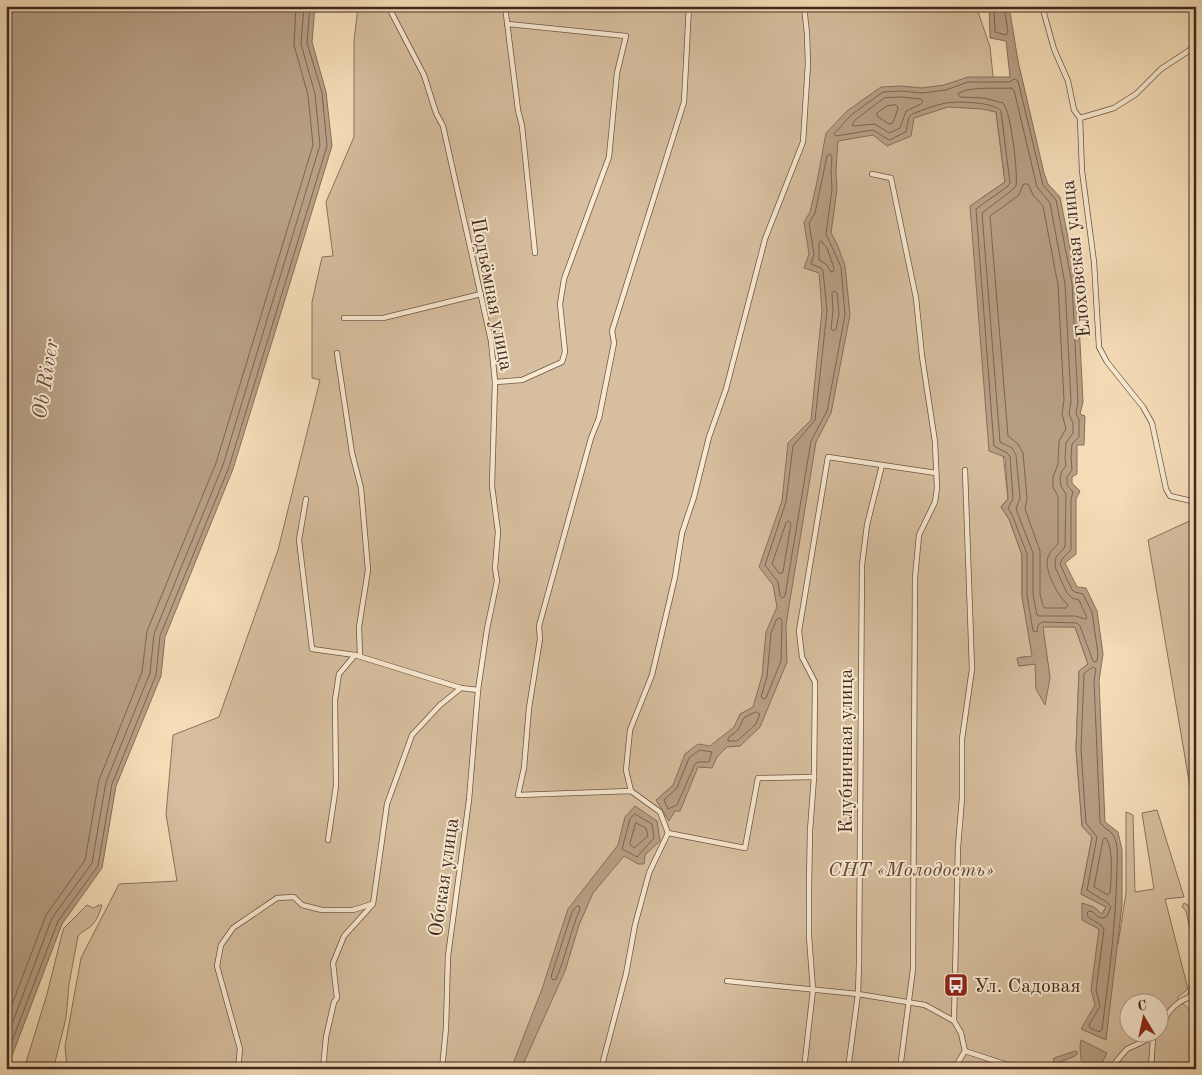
<svg xmlns="http://www.w3.org/2000/svg" width="1202" height="1075" font-family="'Old Standard TT',serif">
<style>
.green{fill:#d6be9e;stroke:#8b735e;fill-rule:evenodd}
.water{fill:#b79f84;stroke:#876f5c}
.lines{fill:none;stroke-linecap:round;stroke-linejoin:round}
.shore{stroke:#7c6452;stroke-width:1}
.minor-casing{stroke:#6d5545;stroke-width:6}
.minor{stroke:#f8e9d1;stroke-width:4.5}
.labels{text-anchor:middle;stroke-width:4;stroke-linejoin:round;paint-order:stroke}
.street-label{font-size:20px;fill:#40281f;stroke:#f8e9d1}
.park-label{font-size:20px;font-style:italic;fill:#5e4638;stroke:#f8e9d1}
.poi-label{font-size:20px;fill:#40281f;stroke:#f8e9d1;text-anchor:start}
.water-label{font-size:21px;font-style:italic;fill:#644c3d;stroke:#f8e9d1}
</style>
<rect width="100%" height="100%" fill="#f5ddb8"/>
<filter id="stains"><feTurbulence type="fractalNoise" baseFrequency=".004" numOctaves="4"/><feColorMatrix values="0 0 0 0 .2 0 0 0 0 .09 0 0 0 0 .02 0 0 0 .5 -.17"/></filter>
<radialGradient id="worn" r=".72"><stop offset=".6" stop-color="#630" stop-opacity="0"/><stop offset="1" stop-color="#630" stop-opacity=".3"/></radialGradient>
<g class="green">
<path d="M358,6h618l14,41 4,38 -3,26 5,1 9,70 -25,17 -3,19 31,281 -7,8 8,12 13,36v41l11,61h-12l-4,2 2,7 16,-2 15,14 -8,-52 33,1 13,37 -9,7 -3,78 6,77 10,11 -11,57 25,13 -4,7 -3,15 10,6 9,9 8,-51v-81l7,3 2,77 19,-3 -12,-76 15,-3 27,87 -19,2 23,90 -11,9 19,18v53h-1129l-2,-23 16,-88 38,-74 58,-3 -11,-67 7,-79 46,-18 59,-167 42,-170 -8,-2v-76l10,-45 11,-1 -7,-54 28,-65v-96zM1130,1002h30v30h-30z"/>
<polygon points="1196,518 1196,822 1148,540"/>
<polygon points="1184,903 1188,905 1196,927 1196,992 1188,994 1196,955 1191,941 1191,934 1186,911 1182,907"/>
<path d="M87,905l6,3 6,-3h3c-2,7 -5,15 -10,20 -5,5 -10,6 -14,11l-9,48 -3,34 -11,44v7h-31l23,-75 15,-60 2,-6z"/>
</g>
<g class="water">
<polygon points="6,6 315,6 312,42 326,92 332,146 233,469 165,637 161,676 116,786 102,868 62,924 7,1069"/>
<polygon points="989,6 1009,6 1018,61 1044,173 1048,184 1060,197 1077,283 1083,402 1080,414 1085,416 1084,445 1077,445 1077,474 1072,477 1072,483 1080,491 1076,499 1076,554 1065,563 1077,587 1086,588 1097,611 1103,654 1099,681 1105,822 1118,832 1122,850 1122,905 1106,1040 1081,1029 1095,1005 1091,990 1099,929 1082,920 1082,903 1094,907 1102,914 1106,907 1081,894 1092,837 1082,826 1076,749 1079,671 1088,664 1075,627 1043,627 1050,678 1045,705 1036,689 1035,664 1019,666 1017,658 1032,656 1022,596 1022,555 1009,519 1001,507 1008,499 1005,457 989,451 970,206 1005,182 996,112 982,109 948,107 914,118 911,136 887,146 873,135 838,141 836,170 837,189 831,233 837,244 845,266 850,315 831,413 816,442 789,606 786,626 787,662 760,727 740,746 727,747 717,757 712,768 698,767 680,811 675,811 669,821 656,800 673,785 685,754 698,744 710,746 734,727 740,714 753,707 762,676 766,632 777,607 773,585 759,567 782,501 788,443 811,420 822,310 819,273 804,268 809,254 804,222 810,212 817,182 826,133 847,111 881,87 901,86 922,88 944,85 968,77 1010,77 1006,41 990,38"/>
<polygon points="635,806 657,821 660,841 645,855 644,864 638,864 624,856 593,893 579,925 565,971 521,1069 511,1069 542,989 568,909 618,845 625,817"/>
<path d="M1081,1040l26,13 -7,14 -17,-5 -2,-2c0,-7 -2,-13 0,-20z"/>
<polygon points="1075,1051 1078,1053 1075,1056 1053,1065 1054,1058"/>
</g>
<g class="lines">
<g class="shore">
<polyline points="994,6 995,32 1006,35 1008,32 1004,6"/>
<path d="M1015,79l3,2 25,104 13,15 16,83 6,119 -2,11 3,7v17l-7,7 -1,13 1,13 -5,7v8l6,7 -2,7v51l-9,9 -2,5 12,26 3,2 8,2 9,18 6,42 -1,7 -2,1 -2,-1 -13,-35 -3,-3 -35,-1 -4,3 -1,7 -4,-1 -6,-36v-41l-14,-37 -5,-9 5,-9 -3,-43 -3,-3 -13,-7 -18,-237 32,-23 2,-3 -9,-72c-7,-9 -43,-10 -55,-8 -11,2 -23,7 -34,11l-3,3 -3,15 -17,8 -16,-10 -37,6 -2,-2 17,-19 32,-23 18,-1 21,2 24,-3 22,-8h41z"/>
<path d="M1011,88l3,2 23,97 13,16 15,81 6,117 -2,13 4,9v10l-7,10 -1,15 1,8 -4,5 -2,7 1,8 5,8 -1,53 -9,10 -1,10 12,26 5,5 7,2 8,18 -2,1 -10,-3h-36l-2,-1 -4,-20v-42l-17,-44 4,-11 -4,-43 -4,-7 -12,-6 -18,-229 29,-22 5,-5c2,-13 -5,-75 -13,-83l-19,-5 -24,-1 -2,-3c9,-8 39,-5 53,-6z"/>
<polygon points="901,97 921,99 923,102 921,104 906,111 900,128 889,133 875,124 854,126 852,125 855,120 884,98"/>
<polygon points="896,105 898,108 893,123 889,124 877,116 877,113 887,106"/>
<polygon points="830,154 832,157 831,170 832,189 826,234 841,267 845,315 827,411 811,441 785,596 782,598 780,596 778,582 765,565 786,502 793,446 815,420 827,311 823,271 821,268 811,264 814,254 809,223 815,213 827,156"/>
<path d="M1024,184h4l5,11 10,11 15,79 6,115 -2,14 4,15 -7,12 -1,23 -5,13v10l5,9v48c-4,4 -8,7 -10,13 -5,12 10,39 20,48l-2,3h-21l-2,-2 -3,-12v-43l-15,-42 2,-11 -4,-45 -5,-9 -10,-8 -18,-220 28,-20z"/>
<polygon points="821,241 827,248 834,268 833,272 830,271 827,265 819,260 819,243"/>
<polygon points="834,291 837,293 839,314 836,329 834,331 831,329 833,311 832,293"/>
<polygon points="789,521 791,524 783,572 780,574 772,564 786,523"/>
<polygon points="777,619 780,618 782,621 781,661 766,698 764,699 761,697 767,677 771,633"/>
<path d="M1093,667l3,2 -2,12 6,141c3,6 10,8 13,13 6,9 4,24 4,34 -1,54 -8,107 -15,160l-2,3 -10,-4 -1,-3 11,-19 -4,-16 8,-61 -3,-4 -13,-8 -1,-4 2,-2c6,0 8,8 14,7l4,-2 4,-9 -3,-4 -21,-13 10,-53 -11,-14 -5,-74 3,-75z"/>
<polygon points="756,712 760,714 756,724 737,741 728,741 728,738 738,730 744,718"/>
<polygon points="700,750 712,752 709,762 698,762 695,764 677,805 668,809 664,800 677,788 689,758"/>
<polygon points="635,814 652,824 654,838 637,857 622,849 630,819"/>
<polygon points="636,823 646,828 648,836 634,848 630,844"/>
<path d="M1106,838c8,11 5,41 4,55l-2,2 -14,-8 9,-47z"/>
<path d="M579,906l1,3c-10,23 -14,47 -24,70l-3,1 -2,-3 21,-65 4,-5z"/>
<polyline points="6,1020 46,915 85,860 99,780 142,672 147,631 216,463 313,145 308,95 294,45 296,6"/>
<polyline points="6,1040 52,918 92,863 106,782 150,673 154,634 223,465 320,145 315,94 301,44 304,6"/>
<polyline points="6,1057 58,921 98,866 112,784 156,675 160,636 229,467 327,146 322,93 307,43 310,6"/>
</g>
<defs>
<g id="minor">
<polyline points="388,6 424,75 436,113 443,126 491,341 495,382 492,486 498,532 495,568 497,581 487,629 478,690 469,800 448,956 446,1028 442,1069"/>
<polyline points="505,6 518,110 522,126 535,253"/>
<polyline points="1042,6 1054,49 1068,81 1074,110 1080,118 1082,171 1094,262 1099,347 1107,362 1143,407 1152,423 1166,489 1170,496 1196,502"/>
<polyline points="1080,118 1114,108 1136,94 1161,69 1196,46"/>
<polyline points="872,174 891,178 916,298 922,356 935,442 937,488 935,502 919,535 915,578 913,969 900,1069"/>
<polyline points="344,318 383,318 481,294"/>
<polyline points="337,353 352,453 361,488 368,570 359,627 360,656"/>
<polyline points="495,382 522,380 562,362 565,352 560,304 564,279 609,157 617,73 626,36 507,24"/>
<polyline points="306,499 299,540 312,649 355,655 461,688 478,690"/>
<polyline points="631,791 626,770 630,730 652,675 675,577 682,533 694,497 709,437 726,389 765,239 803,142 808,64 807,34 804,6"/>
<polyline points="668,833 745,848 758,778 814,777"/>
<polyline points="328,840 336,786 335,700 339,674 355,655"/>
<polyline points="727,981 858,994 925,1005 954,1021 961,1033 965,1051"/>
<polyline points="954,1021 958,847 962,798 962,739 972,669 965,470"/>
<path d="M1160,1026c9,-16 17,-26 36,-31"/>
<polyline points="965,1051 1020,1069"/>
<polyline points="238,1069 240,1049 217,966 221,945 233,928 277,898 294,897 302,905 322,910 353,910 372,904"/>
<polyline points="323,1069 326,1037 334,1002 337,998 333,963 344,936 373,904 387,804 412,735 440,705 461,688"/>
<polyline points="601,1069 626,974 635,925 649,873 668,833 660,812 631,791 518,795 524,768 529,708 540,639 539,626 591,438 599,418 614,343 612,331 684,102 689,6"/>
<polyline points="804,1069 813,990 809,936 809,886 810,831 814,777 815,682 802,657 799,631 828,457 936,473"/>
<polyline points="848,1069 858,994 859,963 862,565 867,525 882,465"/>
<polyline points="954,1069 965,1051"/>
<polyline points="1071,1069 1072,1069"/>
<polyline points="1108,1069 1115,1063 1127,1049 1153,1037"/>
<polyline points="1151,1069 1153,1037 1156,1032"/>
</g>
</defs>
<use href="#minor" class="minor-casing"/>
<use href="#minor" class="minor"/>
</g>
<defs>
<symbol id="bus-square" viewBox="-11 -11 22 22"><rect x="-9" y="-9" width="18" height="18" rx="4" fill="#8f2418" stroke="#f8e9d1"/><path d="M-5-6H5V4H4V6H2V4H-2V6H-4V4H-5ZM-3.5-4V0h7V-4ZM-3.5 1.2v1.5H-2V1.2ZM2 1.2v1.5H3.5V1.2Z" fill="#fff"/></symbol>
</defs>
<g fill-rule="evenodd">
<use href="#bus-square" x="942" y="971" width="28" height="28"/>
</g>
<g class="labels">
<g class="street-label">
<text transform="translate(1075 259) rotate(-96)" y="7">Елоховская улица</text>
<text transform="translate(493 294) rotate(79)" y="7">Подъёмная улица</text>
<text transform="translate(845 751) rotate(-90)" y="7">Клубничная улица</text>
<text transform="translate(443 877) rotate(-82)" y="7">Обская улица</text>
</g>
<g class="park-label">
<text x="911" y="876">СНТ «Молодость»</text>
</g>
<g class="poi-label">
<text x="974" y="992">Ул. Садовая</text>
</g>
<g class="water-label">
<text transform="translate(45 379) rotate(-81)" y="7">Ob River</text>
</g>
</g>
<rect width="1202" height="1075" fill="none" stroke="#f5ddb8" stroke-width="25"/>
<rect x="8" y="8" width="1187" height="1060" fill="none" stroke="#40281f" stroke-width="2.5"/>
<rect x="12" y="12" width="1177" height="1050" fill="none" stroke="#40281f"/>
<g transform="translate(1144 1018) rotate(351)"><circle r="24" fill="#f8e9d1" stroke="#ae9c8a"/>
<path d="M0-4L9 19L0 12L-9 19Z" fill="#8f2418"/>
<text y="-8" font-size="14" font-weight="bold" text-anchor="middle" fill="#40281f">С</text>
</g>
<rect width="100%" height="100%" filter="url(#stains)"/>
<rect width="100%" height="100%" fill="url(#worn)"/>
</svg>
